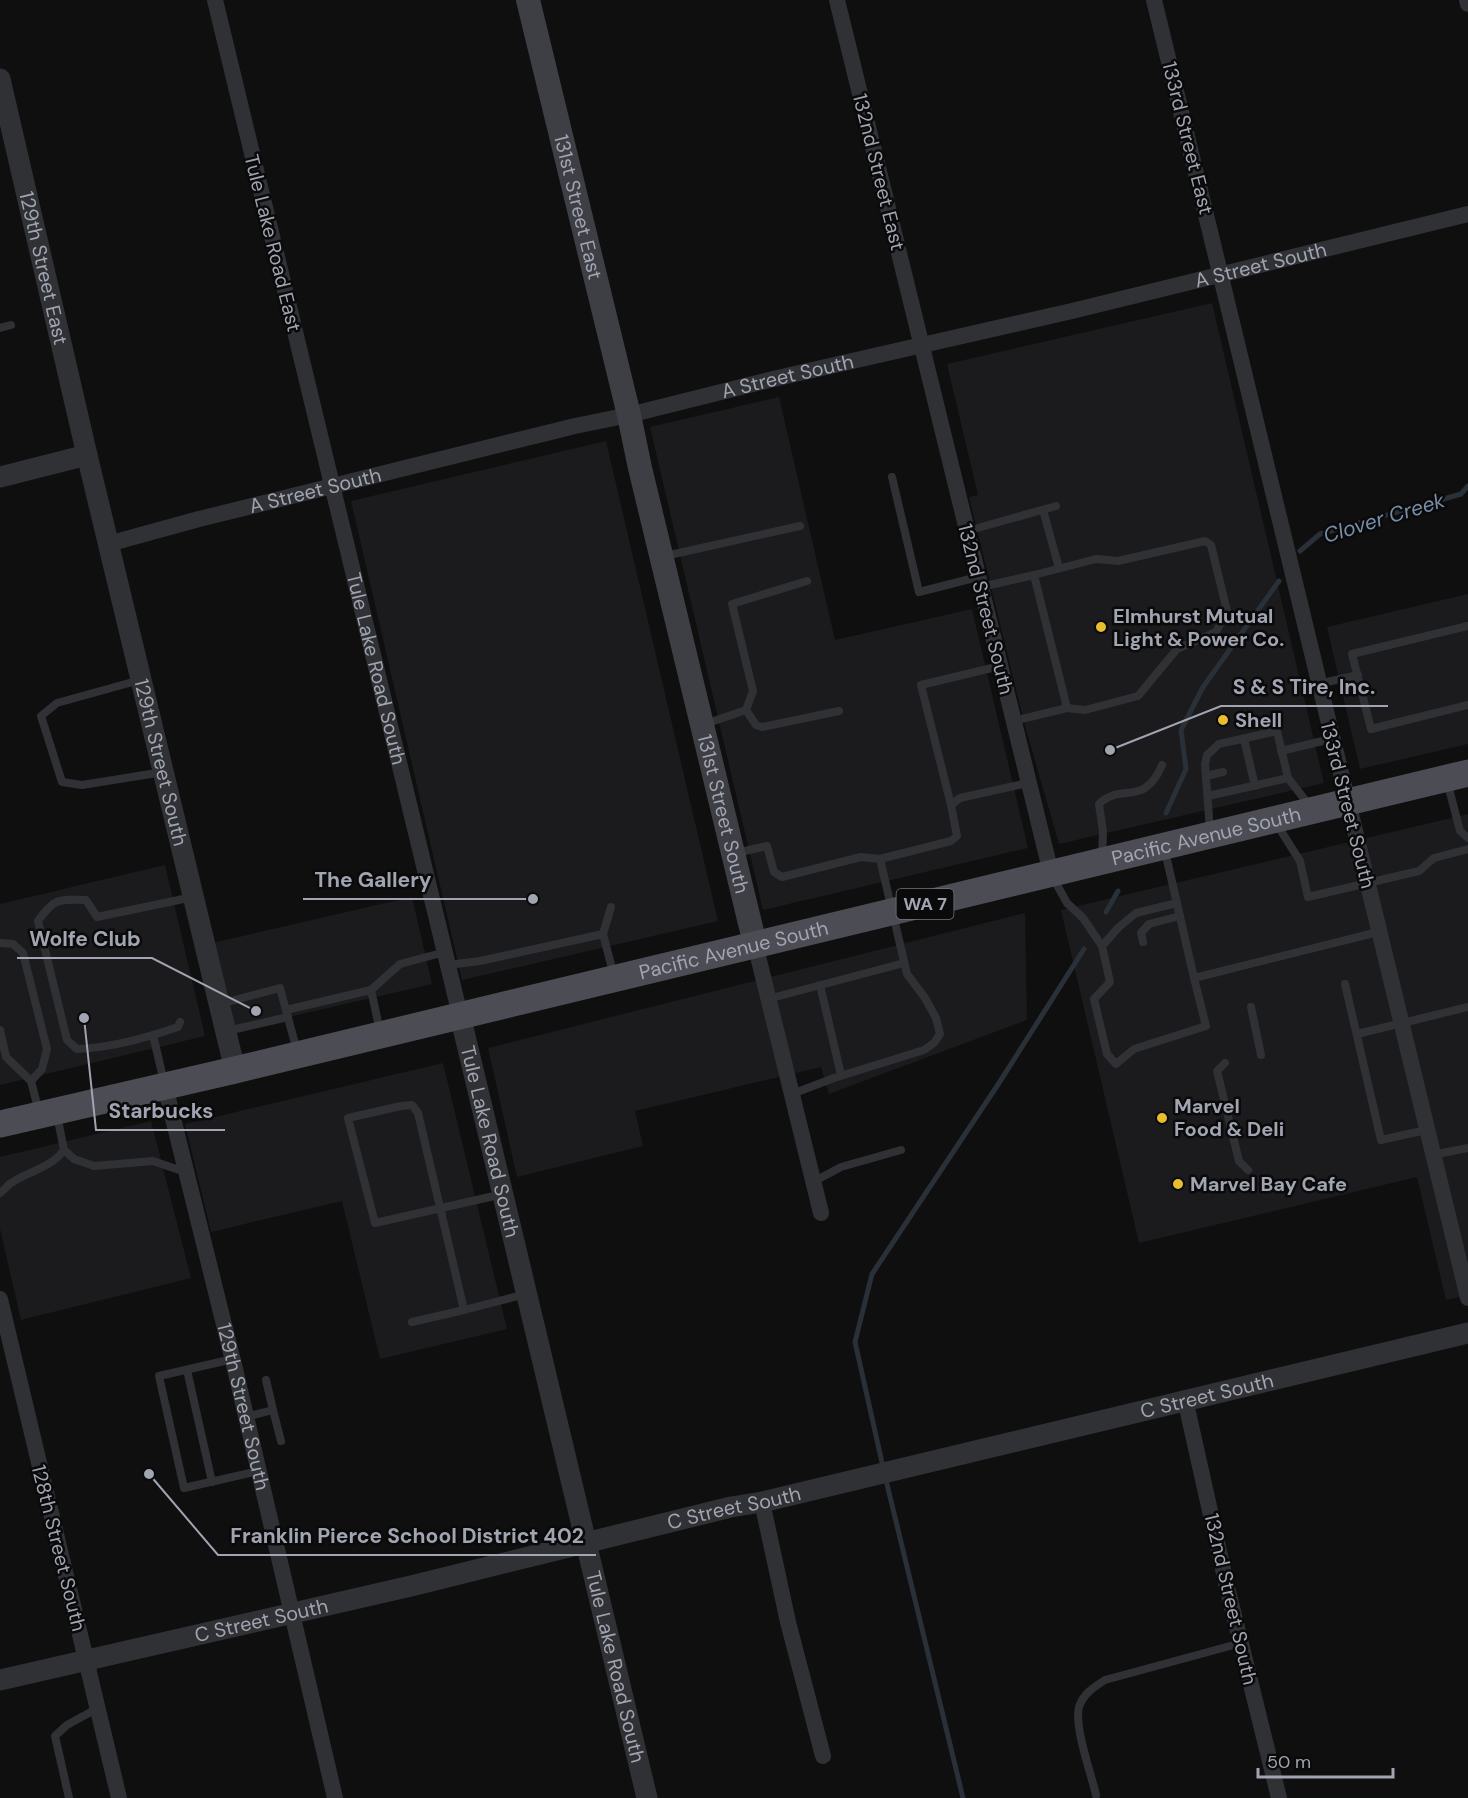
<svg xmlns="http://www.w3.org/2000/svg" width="1468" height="1798" font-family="'DM Sans',sans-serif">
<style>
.built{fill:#1b1b1d}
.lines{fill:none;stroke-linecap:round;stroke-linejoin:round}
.stream{stroke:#293038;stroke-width:5}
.service{stroke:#303135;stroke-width:8}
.minor{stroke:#303135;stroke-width:16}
.tertiary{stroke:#303135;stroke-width:21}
.secondary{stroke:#3e3f45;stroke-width:24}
.primary{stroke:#4c4d54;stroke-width:27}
.poi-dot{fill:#e9be2e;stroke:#0a0a0b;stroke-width:2}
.labels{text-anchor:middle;stroke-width:5;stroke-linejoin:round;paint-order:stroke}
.shield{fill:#0a0a0b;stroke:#74767f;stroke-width:1.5}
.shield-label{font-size:18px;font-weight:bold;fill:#a1a4b1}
.street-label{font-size:20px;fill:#a1a4b1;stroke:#0a0a0b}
.poi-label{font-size:20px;font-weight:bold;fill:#a1a4b1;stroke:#0a0a0b;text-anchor:start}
.water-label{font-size:21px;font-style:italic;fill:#788eab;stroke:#0a0a0b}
.leader{fill:none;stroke:#a1a4b1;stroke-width:2}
.callout-dot{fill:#a1a4b1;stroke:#0a0a0b;stroke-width:2}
.callout-label{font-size:21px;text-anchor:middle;font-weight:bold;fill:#a1a4b1;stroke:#0a0a0b;stroke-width:5;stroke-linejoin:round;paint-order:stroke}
</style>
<rect width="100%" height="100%" fill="#0f0f10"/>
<g class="built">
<polygon points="1212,303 1324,783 1059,844 1025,726 969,497 978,495 947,364"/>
<polygon points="779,397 835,640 972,609 1028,848 763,910 650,427"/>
<polygon points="606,441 718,921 462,980 351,501"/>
<polygon points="1468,594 1468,744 1360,769 1327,627"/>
<polygon points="1468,814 1468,1295 1446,1300 1417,1177 1139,1243 1061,910"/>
<polygon points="165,865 205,1036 0,1085 0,904"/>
<polygon points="412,897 432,984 232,1030 212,943"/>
<polygon points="1025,913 1027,1020 829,1094 821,1067 635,1111 643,1146 517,1177 488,1048"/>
<polygon points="443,1063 507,1329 380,1359 342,1201 211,1232 185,1124"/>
<polygon points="151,1121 191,1278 21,1320 0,1229 0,1157"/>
</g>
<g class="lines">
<g class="stream">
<polyline points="1300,551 1320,534 1461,494 1468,486"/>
<polyline points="1166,813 1186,769 1181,730 1203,687 1279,581"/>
<polyline points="1106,912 1118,891"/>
<polyline points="883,1467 855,1342 872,1274 999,1083 1084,949"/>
<polyline points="885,1476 963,1798"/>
</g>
<g class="service">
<polyline points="0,328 11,325"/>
<polyline points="892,477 919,592 978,577"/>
<polyline points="1043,510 1059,568"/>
<polyline points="967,531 1056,506"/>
<polyline points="665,556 800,526"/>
<polyline points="1034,575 1096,559 1118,561 1205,541 1211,545 1227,611 1216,632 1177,649 1138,696 1085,710 1067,708"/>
<polyline points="981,587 1034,575 1067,708 1013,721"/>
<polyline points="1468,626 1352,654 1371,729 1468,705"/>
<polyline points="140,680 57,703 41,716 62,782 82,785 163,772"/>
<polyline points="1318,684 1358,675"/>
<polyline points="746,710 756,725 762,727 839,711"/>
<polyline points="705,724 746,710 753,691 732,604 807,581"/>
<polyline points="1244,739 1255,786"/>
<polyline points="1281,751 1331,739"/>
<polyline points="1206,776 1223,772"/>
<polyline points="1447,781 1460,831 1468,838"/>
<polyline points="1208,796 1288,778"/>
<polyline points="951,805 921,685 1000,666"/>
<polyline points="1276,823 1300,861 1308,897 1419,871 1434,858 1468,849"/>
<polyline points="1210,831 1205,764 1207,755 1219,744 1277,731 1288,778 1309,805"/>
<polyline points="1165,851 1194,978 1378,932"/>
<polyline points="736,853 767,846 774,872 782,877 861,857 880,859 951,841 957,836 951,805 960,798 1028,783"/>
<path d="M1102,857l1,-25 -4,-28c22,-22 45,4 63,-39"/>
<polyline points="1052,876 1067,903 1083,918 1102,946 1119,927 1136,913 1177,903"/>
<polyline points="611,907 603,934 614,976"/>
<polyline points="1143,942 1141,933 1149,924 1180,916"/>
<polyline points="0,943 13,944 23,953 47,1049 42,1069 31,1081"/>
<polyline points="1102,946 1110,982 1094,999 1107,1054 1116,1064 1134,1049 1206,1026 1194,978"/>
<polyline points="448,965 480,961 603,934"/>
<polyline points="1345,984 1381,1140 1426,1130"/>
<polyline points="820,985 841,1075"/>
<polyline points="371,990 380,1031"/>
<polyline points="768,999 904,963"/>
<polyline points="220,1004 280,988 297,1051"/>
<polyline points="1251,1007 1261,1055"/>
<polyline points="286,1010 371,990 400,964 445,952"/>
<path d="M180,1022l-2,5c-32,11 -67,21 -101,22l-10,-9 -29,-119c16,-23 21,-22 48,-21l11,17 96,-20"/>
<polyline points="0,1030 6,1057 31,1081 39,1112"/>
<polyline points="227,1031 288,1017"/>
<polyline points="1357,1034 1468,1007"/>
<polyline points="153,1035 164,1082"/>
<polyline points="1225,1063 1217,1071 1239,1161 1248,1170"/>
<polyline points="792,1094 834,1078 924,1050 934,1043 940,1034 936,1018 925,998 907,974 880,859"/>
<polyline points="57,1115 64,1150 74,1159 94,1166 153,1161 185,1172"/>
<polyline points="1432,1155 1468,1148"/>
<polyline points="813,1182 841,1167 901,1150"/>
<path d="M0,1193c4,-3 7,-7 11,-10 18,-12 40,-15 53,-33"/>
<polyline points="503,1194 375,1223 348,1118 401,1106 412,1105 418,1113 464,1310 526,1294"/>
<polyline points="412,1322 464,1310"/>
<polyline points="233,1359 159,1376 184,1488 259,1471"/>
<polyline points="187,1370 212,1482"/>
<polyline points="266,1380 273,1410"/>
<polyline points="246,1417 273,1410 281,1441"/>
<path d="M1096,1795c-5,-22 -22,-68 -17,-88 4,-13 15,-20 26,-27l136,-37"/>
<polyline points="69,1798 55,1736 67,1725 98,1708"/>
</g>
<g class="minor">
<path id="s1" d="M215,0l245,1015"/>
<polyline points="837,0 1051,873"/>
<polyline points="1154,0 1468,1298"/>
<polyline points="1467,0 1468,4"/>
<path id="s2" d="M108,544l91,-25 376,-93 54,-11 144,-36 299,-68 396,-97"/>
<polyline points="755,944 821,1213"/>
<path id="s3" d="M165,1086l70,283 100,429"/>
<polyline points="0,1299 119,1798"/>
<polyline points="1185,1399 1227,1587 1279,1798"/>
<polyline points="762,1502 788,1622 823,1756"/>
</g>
<g class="tertiary">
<path id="s4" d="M0,79l87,376 148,615"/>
<polyline points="0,477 87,455"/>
<path id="s5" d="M460,1015l187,783"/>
<path id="s6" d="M0,1680l411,-94 320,-79 31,-5 706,-169"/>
</g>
<path class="secondary" id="s7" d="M528,0l101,415 11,53 115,476"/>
<path class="primary" id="s8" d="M0,1124l235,-54 1233,-297"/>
</g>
<g class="poi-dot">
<circle cx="1101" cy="627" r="6"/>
<circle cx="1223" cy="720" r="6"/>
<circle cx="1162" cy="1118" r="6"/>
<circle cx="1178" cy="1184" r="6"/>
</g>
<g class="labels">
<rect class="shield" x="896.5" y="889" width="57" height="30" rx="4.5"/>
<g class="shield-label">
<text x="925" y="910">WA 7</text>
</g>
<g class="street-label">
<text transform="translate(1188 138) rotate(76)" y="7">133rd Street East</text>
<text transform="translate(879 172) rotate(76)" y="7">132nd Street East</text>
<text dy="7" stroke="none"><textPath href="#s7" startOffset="213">131st Street East</textPath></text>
<text transform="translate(273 243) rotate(76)" y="7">Tule Lake Road East</text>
<text dy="7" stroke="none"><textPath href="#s2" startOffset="1186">A Street South</textPath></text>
<text dy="7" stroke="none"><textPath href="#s4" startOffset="194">129th Street East</textPath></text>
<text dy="7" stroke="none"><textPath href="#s2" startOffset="700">A Street South</textPath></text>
<text dy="7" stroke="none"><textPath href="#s2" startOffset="214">A Street South</textPath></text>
<text transform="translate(986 609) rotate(76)" y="7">132nd Street South</text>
<text dy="7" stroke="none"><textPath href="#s1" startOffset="688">Tule Lake Road South</textPath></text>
<text dy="7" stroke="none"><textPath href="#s4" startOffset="702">129th Street South</textPath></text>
<text transform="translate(1348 805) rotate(76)" y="7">133rd Street South</text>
<text dy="7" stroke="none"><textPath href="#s7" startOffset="837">131st Street South</textPath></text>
<text dy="7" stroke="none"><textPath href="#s8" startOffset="1240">Pacific Avenue South</textPath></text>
<text dy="7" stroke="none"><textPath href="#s8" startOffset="754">Pacific Avenue South</textPath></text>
<text dy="7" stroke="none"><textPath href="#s5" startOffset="130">Tule Lake Road South</textPath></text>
<text dy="7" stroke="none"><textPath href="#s6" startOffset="1240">C Street South</textPath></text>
<text dy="7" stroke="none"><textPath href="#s3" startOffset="330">129th Street South</textPath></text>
<text dy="7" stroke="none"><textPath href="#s6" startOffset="754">C Street South</textPath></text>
<text transform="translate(59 1548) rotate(76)" y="7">128th Street South</text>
<text transform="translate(1231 1599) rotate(77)" y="7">132nd Street South</text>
<text dy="7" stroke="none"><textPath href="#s6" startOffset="268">C Street South</textPath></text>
<text dy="7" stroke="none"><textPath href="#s5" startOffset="670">Tule Lake Road South</textPath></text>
</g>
<g class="poi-label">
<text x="1113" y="623">Elmhurst Mutual<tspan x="1113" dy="23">Light &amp; Power Co.</tspan></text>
<text x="1235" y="727">Shell</text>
<text x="1174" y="1113">Marvel<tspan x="1174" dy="23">Food &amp; Deli</tspan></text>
<text x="1190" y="1191">Marvel Bay Cafe</text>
</g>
<g class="water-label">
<text transform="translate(1384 518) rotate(-17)" y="7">Clover Creek</text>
</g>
</g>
<path class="leader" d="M1110 750L1221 706H1388M533 899L443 899H303M256 1011L152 958H17M84 1018L96 1130H225M149 1474L218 1555H596"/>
<g class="callout-dot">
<circle cx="1110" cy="750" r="6"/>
<circle cx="533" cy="899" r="6"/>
<circle cx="256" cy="1011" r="6"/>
<circle cx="84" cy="1018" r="6"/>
<circle cx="149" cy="1474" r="6"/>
</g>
<g class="callout-label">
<text x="1304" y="694">S &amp; S Tire, Inc.</text>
<text x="373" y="887">The Gallery</text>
<text x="85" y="946">Wolfe Club</text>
<text x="161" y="1118">Starbucks</text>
<text x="407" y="1543">Franklin Pierce School District 402</text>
</g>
<path d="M1258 1768v9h135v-9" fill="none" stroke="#a1a4b1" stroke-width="3"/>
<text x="1267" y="1768" font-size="18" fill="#a1a4b1" stroke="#0a0a0b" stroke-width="4.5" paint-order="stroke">50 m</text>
</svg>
